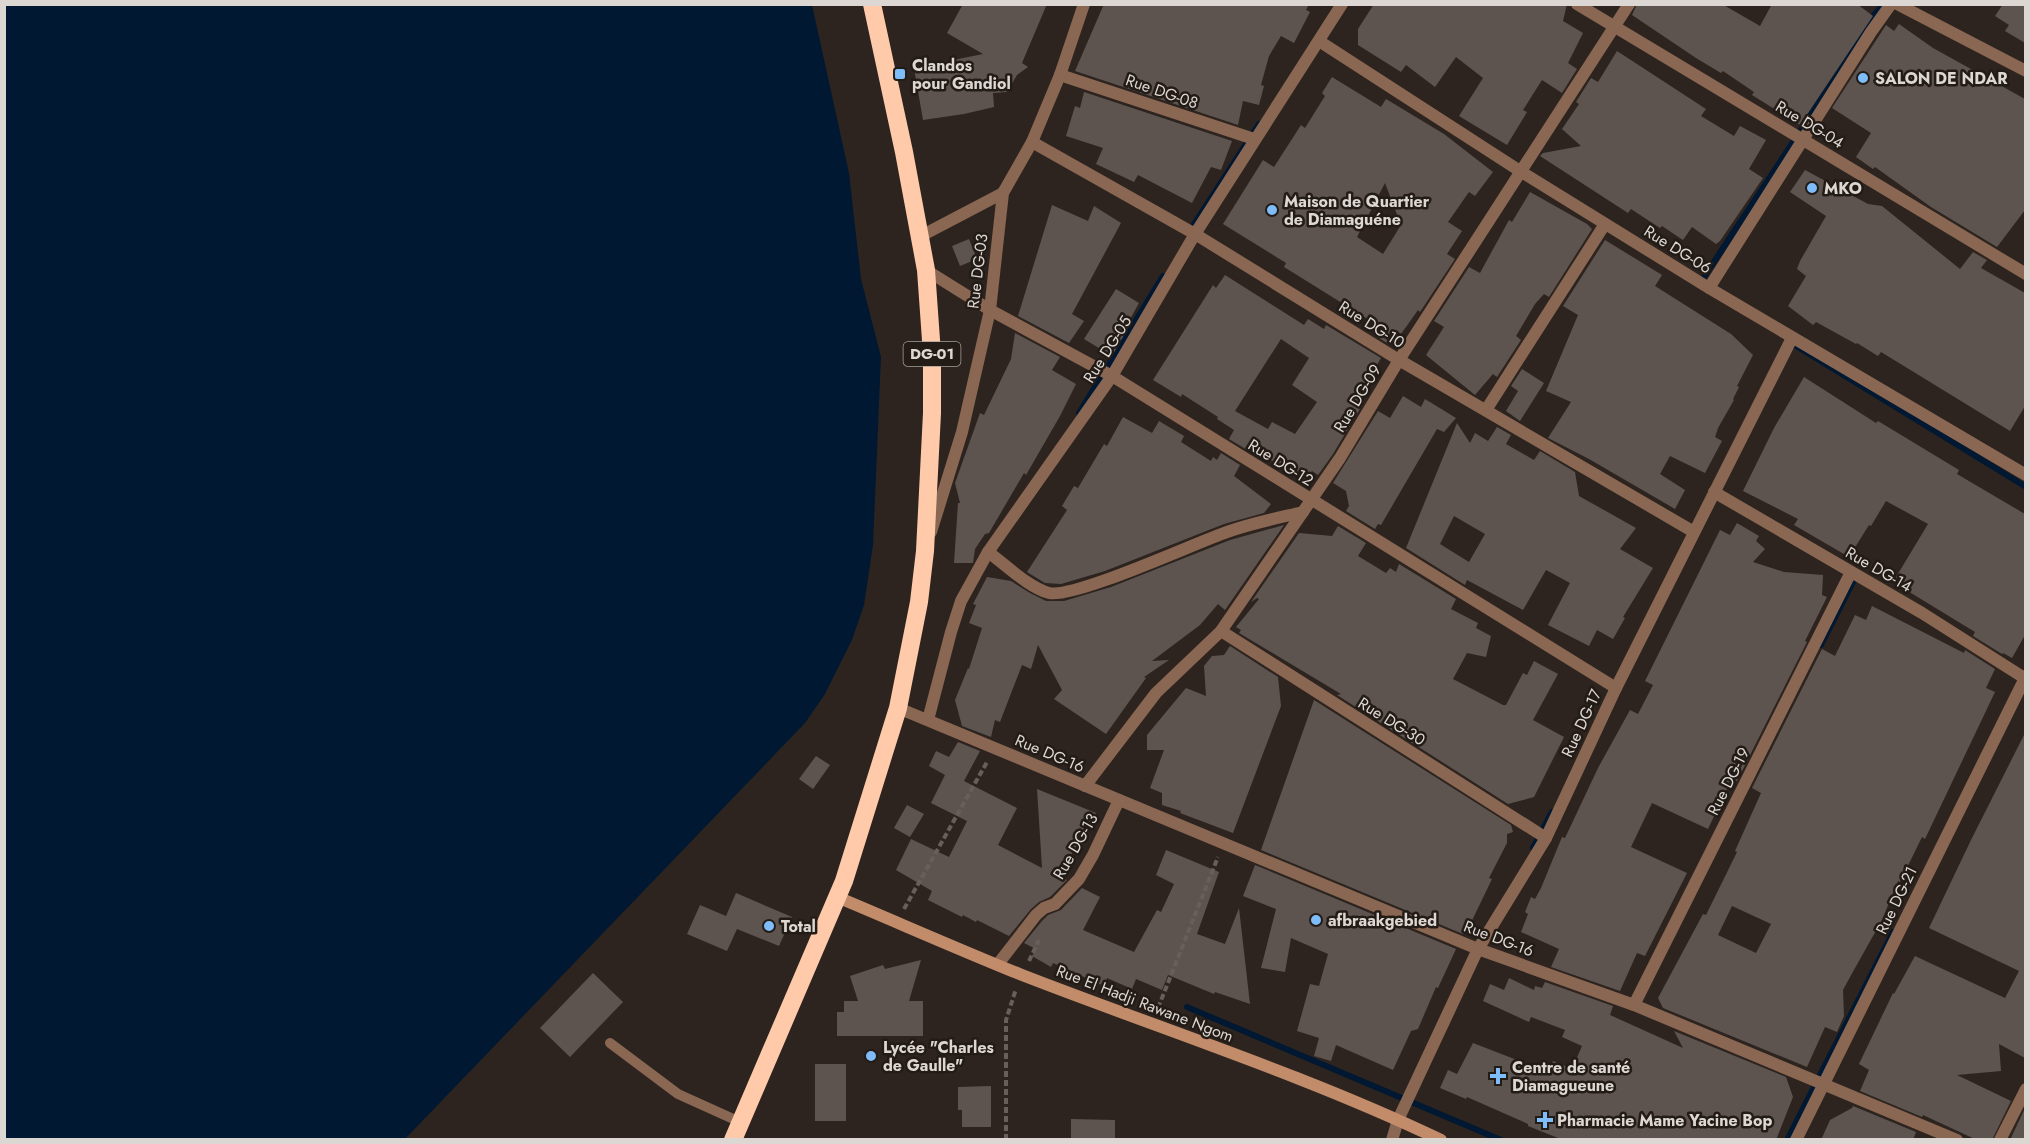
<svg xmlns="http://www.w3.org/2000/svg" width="2030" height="1144" font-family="Jost,sans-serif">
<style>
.water{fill:#001832}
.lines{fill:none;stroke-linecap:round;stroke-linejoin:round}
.stream{stroke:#001832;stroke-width:6}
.building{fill:#5e544f;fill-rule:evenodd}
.path{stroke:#675f5a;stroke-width:4;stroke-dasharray:6 3;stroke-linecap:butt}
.lane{stroke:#8a6752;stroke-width:10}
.street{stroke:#8a6752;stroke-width:12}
.secondary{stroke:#c28b69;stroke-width:12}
.highway{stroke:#ffcaaa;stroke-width:18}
.poi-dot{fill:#7ebdf9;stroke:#231b16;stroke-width:2}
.labels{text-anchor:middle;stroke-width:5;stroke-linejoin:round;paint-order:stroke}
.shield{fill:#231b16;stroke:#a49f9a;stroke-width:1.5}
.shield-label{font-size:15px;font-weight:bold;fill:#dcd7d3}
.poi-label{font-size:16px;font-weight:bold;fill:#dcd7d3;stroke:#231b16;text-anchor:start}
.street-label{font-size:16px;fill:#dcd7d3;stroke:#231b16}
</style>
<rect width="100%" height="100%" fill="#2d241f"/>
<polygon class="water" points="5,4 812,5 849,173 861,279 881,357 873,545 864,605 852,640 825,694 805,723 405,1139 5,1139"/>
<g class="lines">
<g class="stream">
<polyline points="1193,226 1259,124"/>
<polyline points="1700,283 1807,121 1872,17 1884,4"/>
<polyline points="1788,341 2026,487"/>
<polyline points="1079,413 1163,276"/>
<polyline points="1821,645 1853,582"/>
<polyline points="1533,848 1552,812"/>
<polyline points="1187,1007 1501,1140"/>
<polyline points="1787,1140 1893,932"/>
</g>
</g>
<g class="building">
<polygon points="963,4 1047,4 1022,63 1028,67 1017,75 1007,92 993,93 994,107 964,114 923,120 914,68 983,54 947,33"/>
<polygon points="1104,4 1309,4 1306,10 1310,12 1294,43 1281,36 1269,56 1261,85 1264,86 1259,105 1243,101 1238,125 1075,71"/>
<polygon points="1374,4 1567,4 1563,21 1583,33 1568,63 1577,69 1562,93 1542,80 1523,110 1527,112 1507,145 1459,116 1483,78 1456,57 1435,87 1406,65 1401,72 1358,45 1358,29"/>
<polygon points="1637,4 1722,4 1760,26 1772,4 1857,4 1873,16 1800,125 1752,95 1754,92 1723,71 1721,73 1696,58 1632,15"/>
<polygon points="2003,4 2025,4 2025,43 2005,31 2009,25 1995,16"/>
<polygon points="1899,24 1933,48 2025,99 2025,210 1997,247 1931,207 1875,167 1873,169 1856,157 1871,133 1832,108 1886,25 1894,31"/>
<polygon points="1617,51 1706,109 1701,116 1734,136 1740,126 1766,140 1749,169 1763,178 1720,241 1716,244 1692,227 1683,240 1662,226 1660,228 1631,209 1628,213 1540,156 1543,153 1581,146 1562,129 1579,104 1576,102 1591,78 1598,82"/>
<path d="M1332,77l49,30 5,-8 58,35 49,38 -18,24 -6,-4 -21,30 14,9 -15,23 8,5 -35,53 -2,-2 -17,24 -4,-3 -8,13 -15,-9 5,-9 -95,-59 2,-4 -63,-39 40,-64 11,7 27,-42 4,3 20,-32 -3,-3zM1385,183l16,42 -18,29 -26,-17z"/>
<polygon points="1084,92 1232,141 1221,170 1211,167 1192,203 1138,175 1134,182 1096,164 1103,148 1066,136 1075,106 1080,108"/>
<polygon points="1805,170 1868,204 1882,206 1960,269 1973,252 1987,260 1981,268 2025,293 2025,406 2010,431 1881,352 1878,356 1857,343 1856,344 1816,322 1813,325 1788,306 1806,276 1797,269 1800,261 1826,216 1790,192"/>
<polygon points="1530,192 1587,224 1592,229 1549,297 1544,294 1535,304 1516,336 1521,340 1497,377 1493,374 1475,395 1426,355 1444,327 1434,321 1469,267 1480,273 1509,220 1512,222"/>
<polygon points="1052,205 1088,221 1094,206 1121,223 1072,314 1084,321 1069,343 1018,316"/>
<polygon points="969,239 977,259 960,266 952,246"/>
<polygon points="1605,240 1662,275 1655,286 1731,334 1753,355 1737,386 1739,387 1733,399 1734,400 1718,428 1715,437 1722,441 1705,473 1670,456 1660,474 1685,490 1675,509 1589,459 1548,438 1571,402 1546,391 1578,315 1563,306"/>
<path d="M1225,275l79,50 4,-6 16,10 2,-4 55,33 -23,40 6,4 -31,52 -15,21 -6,-4 -6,10 -56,-33 -1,3 -20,-12 5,-9 -17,-11 1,-2 -36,-23 -1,3 -28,-17 60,-95 3,3zM1281,339l28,19 -17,27 25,17 -22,32 -23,-12 -4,7 -33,-18z"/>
<polygon points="1116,289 1139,303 1129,321 1131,323 1112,356 1084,339"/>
<polygon points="1015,333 1060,357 1052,370 1076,384 1060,416 1026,475 1024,473 989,533 985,534 975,549 973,563 954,563 958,503 960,503 955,483 980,413 984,415 1011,359"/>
<polygon points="1522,369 1544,383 1520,421 1506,411 1518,391 1511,386"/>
<polygon points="1804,377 1876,423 1878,421 1959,470 1957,474 2025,514 2025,635 2012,658 2003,653 2002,654 1973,636 1975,632 1893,582 1928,524 1886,501 1871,526 1869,525 1849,557 1794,525 1798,519 1743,491 1774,428"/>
<polygon points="1403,396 1421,407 1425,399 1456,418 1444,432 1437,429 1381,525 1378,524 1375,529 1346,511 1349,506 1346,491 1333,483 1378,411 1390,418"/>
<polygon points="1123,417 1152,433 1159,421 1184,436 1181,442 1211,461 1213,457 1217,460 1221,453 1240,465 1234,476 1271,504 1264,513 1224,524 1105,571 1061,584 1045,583 1027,572 1067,510 1062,506 1074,486 1078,488 1104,444 1107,446"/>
<path d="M1457,423l13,20 5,-10 13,8 9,-14 14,8 -5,9 28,16 6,-9 35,21 4,24 57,32 -16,21 33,19 -30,49 2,1 -12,21 -16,-9 -8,16 -41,-21 22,-42 -24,-13 -23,40 -56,-30 -2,5 -59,-37zM1454,516l31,18 -16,28 -29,-18z"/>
<polygon points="1737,523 1759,536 1756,541 1765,549 1753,562 1784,572 1823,575 1822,595 1827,597 1805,641 1807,642 1737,781 1732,778 1708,829 1652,803 1631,847 1687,873 1645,956 1637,953 1620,991 1551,967 1559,949 1521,932 1528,914 1525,912 1531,897 1535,899 1541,888 1562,837 1565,838 1598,768 1630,710 1638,714 1653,685 1645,681 1720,530 1730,535"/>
<polygon points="1284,525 1225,610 1218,604 1200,625 1152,661 1169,660 1144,677 1146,678 1106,734 1054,699 1062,690 1038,645 1031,669 1022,665 1000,722 995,720 991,737 962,726 955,700 968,668 969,669 982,628 969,623 976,605 973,604 987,577 1011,581 1030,593 1046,601 1064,601 1111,587 1230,540"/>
<polygon points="1338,526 1366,543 1358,556 1386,573 1390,568 1396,572 1399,564 1456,599 1451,609 1478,623 1476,628 1491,636 1486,657 1467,653 1453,679 1503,705 1506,705 1523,673 1527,675 1534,661 1558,674 1533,720 1564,737 1534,797 1508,804 1337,695 1341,694 1239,633 1241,630 1236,627 1259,599 1257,598 1251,602 1299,533 1332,536"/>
<path d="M1872,606l92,47 1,-3 30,19 -9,19 9,4 -70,147 -3,-2 -22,45 -2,-1 -16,39 -32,57 -7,13 1,26 -7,16 -12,-5 -18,40 -144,-59 -5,-10 45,-84 3,1 31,-63 -2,-1 26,-58 -9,-5 70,-139 13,7 20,-41 11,5zM1732,906l39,18 -15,29 -38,-18z"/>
<polygon points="1230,646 1278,677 1281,706 1233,833 1180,813 1181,811 1162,805 1162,793 1150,788 1164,750 1147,750 1147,735 1186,688 1206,696 1204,666 1212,656 1224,655"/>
<polygon points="1314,700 1511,825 1513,832 1507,834 1507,843 1489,878 1492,879 1467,931 1465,930 1463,934 1261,850"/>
<polygon points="2025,733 2025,1058 1999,1044 2001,1071 1957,1075 2011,1101 1992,1140 1977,1140 1923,1115 1922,1117 1860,1091 1869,1070 1859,1064 1893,993 1894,994 1915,956 2005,998 2019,971 1929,928 1971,840"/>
<polygon points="958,742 980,751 964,781 1017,808 998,845 1042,868 1037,789 1096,813 1083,845 1079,843 1058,875 1067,880 1050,897 1039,902 1031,909 1009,936 977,920 976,922 963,915 962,917 928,900 932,891 896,870 911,839 949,857 967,821 931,803 945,775 929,766 936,751 949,757"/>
<polygon points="816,756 830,765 813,789 799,779"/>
<polygon points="907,805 924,814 910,837 894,828"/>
<polygon points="1166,850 1219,872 1197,934 1225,944 1239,908 1250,1004 1215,992 1214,994 1168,975 1162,990 1136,979 1132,989 1107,978 1104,986 1053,963 1051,967 1032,956 1036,949 1024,943 1042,921 1048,915 1061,910 1082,888 1100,897 1083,930 1134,952 1157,910 1161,912 1174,884 1156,875"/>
<polygon points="1255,865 1456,949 1438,988 1436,987 1418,1029 1411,1031 1393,1070 1336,1045 1331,1061 1314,1056 1319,1038 1297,1031 1310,984 1319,986 1328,954 1291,938 1285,972 1261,968 1276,909 1243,896"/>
<polygon points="736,893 792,917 779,946 737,929 727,951 687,934 700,905 726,916"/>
<polygon points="921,960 909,1001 923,1001 923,1036 837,1036 837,1012 844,1012 844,1001 858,1001 850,976 883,965 885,969"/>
<polygon points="593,973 623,1002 570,1057 540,1028"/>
<polygon points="1509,978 1534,990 1535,986 1542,988 1545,982 1613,1006 1610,1015 1683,1048 1674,1031 1786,1077 1793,1097 1776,1140 1563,1140 1528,1126 1528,1124 1467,1097 1466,1099 1440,1088 1448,1070 1457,1074 1473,1043 1548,1072 1553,1061 1572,1069 1582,1046 1562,1037 1565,1030 1531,1017 1529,1022 1483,1001 1490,984 1504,990"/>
<rect x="815" y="1064" width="31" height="57"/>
<polygon points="991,1086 991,1127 962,1127 962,1110 958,1110 958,1087"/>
<polygon points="1853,1106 1916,1132 1913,1140 1821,1140 1830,1120 1852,1108"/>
<polygon points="2025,1108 2025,1140 2010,1140"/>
<polygon points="1071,1119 1115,1120 1115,1140 1071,1140"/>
</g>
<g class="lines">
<g class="path">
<polyline points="904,909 987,762"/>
<polyline points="1029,961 1039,940"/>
<polyline points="1158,1008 1218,857"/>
<polyline points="1006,1140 1006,1020 1016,989"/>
</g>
<polyline class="lane" points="610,1043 678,1094 740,1122"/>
<g class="street">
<polyline points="1577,4 2026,274"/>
<polyline points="1897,4 2026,71"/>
<polyline points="1319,41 1520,171 1709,288 2026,475"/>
<polyline points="1060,75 1254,139"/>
<polyline points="1032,142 1195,234 1399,360 1694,532"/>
<polyline points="919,237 1003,193"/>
<polyline points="926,270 990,310 1112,376 1616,688"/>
<polyline points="1709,288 1871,32 1891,4"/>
<polyline points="1486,410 1605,224"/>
<polyline points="1714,492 1922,613 2026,679"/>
<polyline points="931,532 962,432 990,310 1003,193 1032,142 1060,75 1084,4"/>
<path d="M988,552c17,12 41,36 61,41 25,6 146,-50 178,-61 25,-9 51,-14 76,-20"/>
<polyline points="1221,631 1546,838"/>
<polyline points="898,708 1478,949 1634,1005 1957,1140"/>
<polyline points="928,720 951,632 961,601 988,552 1112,376 1195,234 1342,4"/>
<polyline points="1085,786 1156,693 1221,631 1340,458 1399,360 1629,4"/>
<polyline points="998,964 1036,915 1044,908 1055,904 1079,879 1093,855 1119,800"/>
<polyline points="1634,1005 1851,572"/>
<polyline points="1392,1140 1398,1120 1478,949 1546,838 1616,688 1792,338"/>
<polyline points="1796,1140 2026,676"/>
<polyline points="2000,1140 2026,1089"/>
</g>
<path class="secondary" d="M837,897c62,26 123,53 185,78 139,54 283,100 419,165"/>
<polyline class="highway" points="733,1140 844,881 898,708 919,602 925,551 932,413 932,354 926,270 904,152 872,4"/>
</g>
<g class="poi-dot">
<rect x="894" y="68" width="12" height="12" rx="3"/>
<circle cx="1863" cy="78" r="6"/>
<circle cx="1812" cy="188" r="6"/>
<circle cx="1272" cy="210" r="6"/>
<circle cx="1316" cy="920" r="6"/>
<circle cx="769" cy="926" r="6"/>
<circle cx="871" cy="1056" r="6"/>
<path d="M1495 1067h6v6h6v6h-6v6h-6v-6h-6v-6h6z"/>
<path d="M1542 1111h6v6h6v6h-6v6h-6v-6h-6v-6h6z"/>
</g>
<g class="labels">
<rect class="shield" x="903.5" y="342" width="57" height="24" rx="4.5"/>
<g class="shield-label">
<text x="932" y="359">DG-01</text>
</g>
<g class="poi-label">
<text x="912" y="71">Clandos<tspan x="912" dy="18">pour Gandiol</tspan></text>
<text x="1875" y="84">SALON DE NDAR</text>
<text x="1824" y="194">MKO</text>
<text x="1284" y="207">Maison de Quartier<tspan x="1284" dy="18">de Diamaguéne</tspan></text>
<text x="1328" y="926">afbraakgebied</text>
<text x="781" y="932">Total</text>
<text x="883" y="1053">Lycée "Charles<tspan x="883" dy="18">de Gaulle"</tspan></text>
<text x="1512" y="1073">Centre de santé<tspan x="1512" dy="18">Diamagueune</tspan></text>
<text x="1557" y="1126">Pharmacie Mame Yacine Bop</text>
</g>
<g class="street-label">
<text transform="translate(1162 91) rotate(19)" y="6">Rue DG-08</text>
<text transform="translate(1810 124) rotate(31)" y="6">Rue DG-04</text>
<text transform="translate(1678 249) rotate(32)" y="6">Rue DG-06</text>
<text transform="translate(977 271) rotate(-83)" y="6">Rue DG-03</text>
<text transform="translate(1372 324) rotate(32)" y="6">Rue DG-10</text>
<text transform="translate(1107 349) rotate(-58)" y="6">Rue DG-05</text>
<text transform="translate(1357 398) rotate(-59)" y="6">Rue DG-09</text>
<text transform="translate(1281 462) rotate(32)" y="6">Rue DG-12</text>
<text transform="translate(1879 569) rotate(30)" y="6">Rue DG-14</text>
<text transform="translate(1392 721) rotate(32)" y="6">Rue DG-30</text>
<text transform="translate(1581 723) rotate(-65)" y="6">Rue DG-17</text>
<text transform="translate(1050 753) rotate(23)" y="6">Rue DG-16</text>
<text transform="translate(1728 781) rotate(-63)" y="6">Rue DG-19</text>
<text transform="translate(1075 846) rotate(-60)" y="6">Rue DG-13</text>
<text transform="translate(1896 900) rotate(-64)" y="6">Rue DG-21</text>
<text transform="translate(1499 938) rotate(21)" y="6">Rue DG-16</text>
<text transform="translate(1145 1003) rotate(21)" y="6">Rue El Hadji Rawane Ngom</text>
</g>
</g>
<rect width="2030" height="1144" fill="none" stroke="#dcd7d3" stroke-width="12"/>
</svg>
